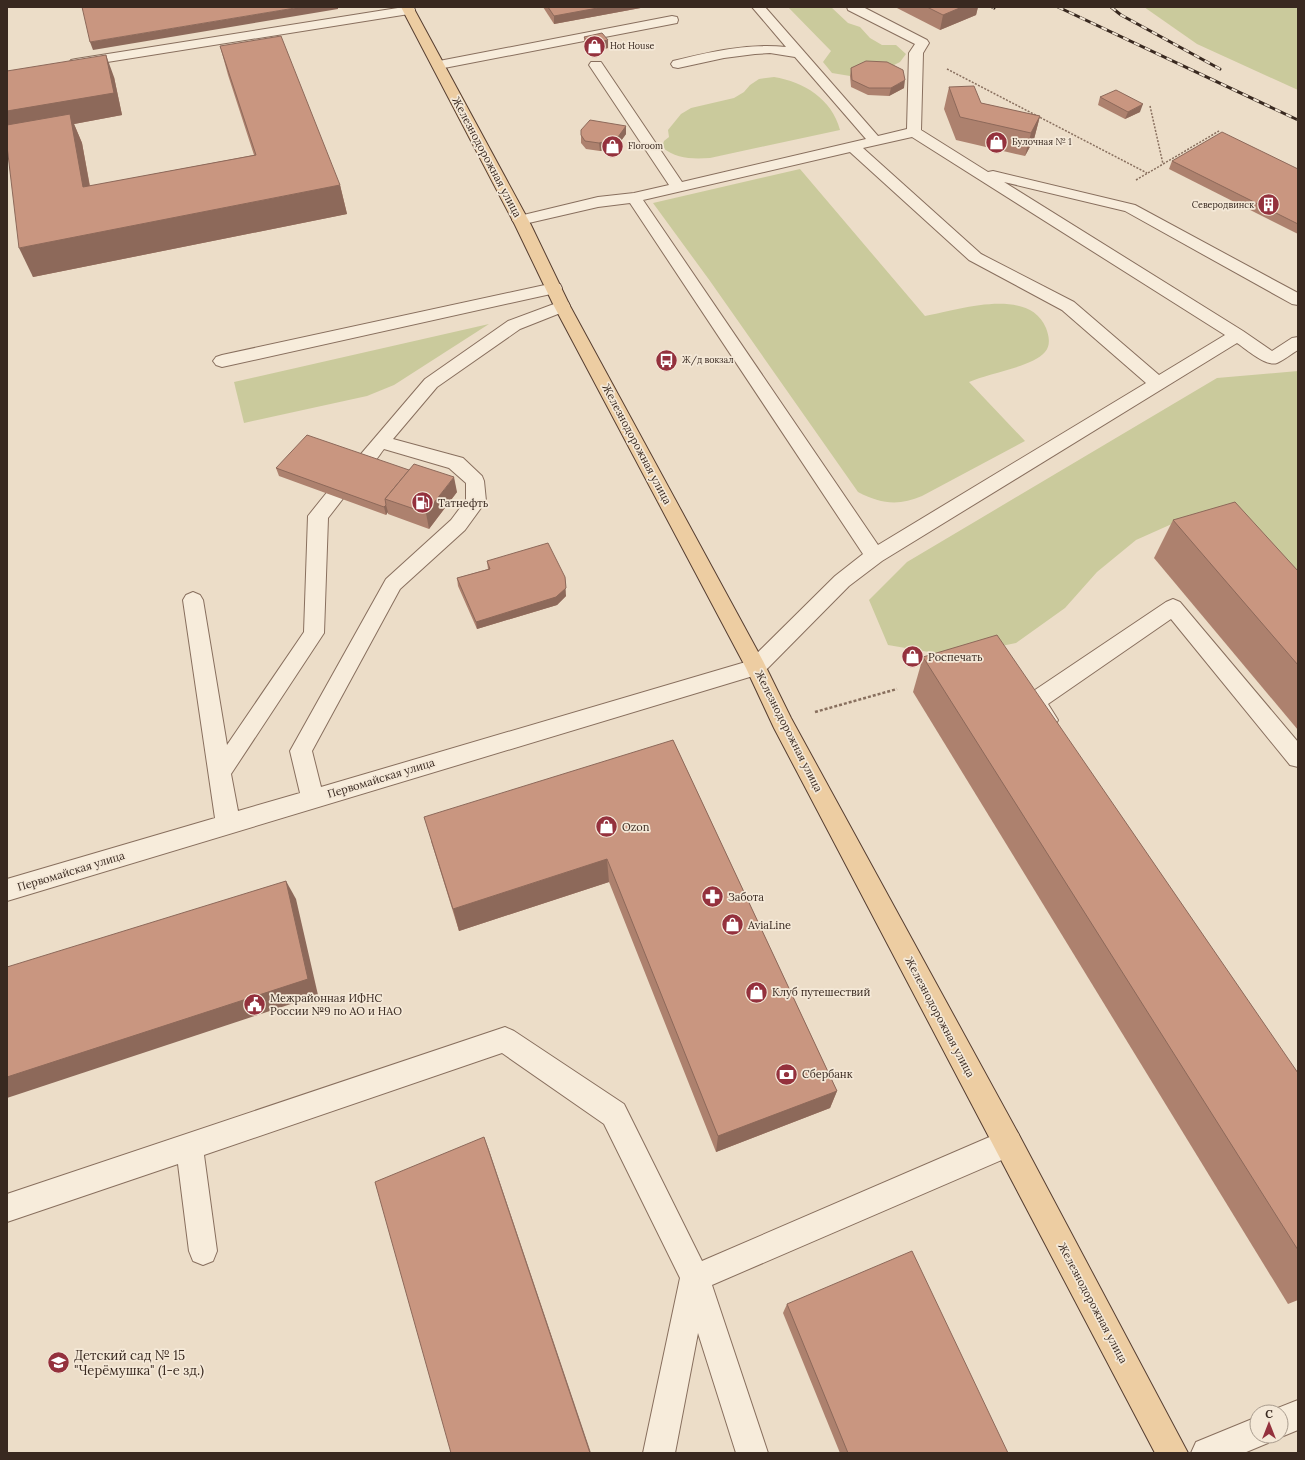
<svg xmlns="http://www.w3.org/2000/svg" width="1305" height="1460" font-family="Lora,serif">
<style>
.green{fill:#caca9c}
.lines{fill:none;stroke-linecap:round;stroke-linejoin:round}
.minor-casing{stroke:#886f5e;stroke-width:2}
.major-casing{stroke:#563e31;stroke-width:2}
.path-far1{stroke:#886f5e;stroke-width:1.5;stroke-dasharray:2 1.5;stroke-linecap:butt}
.path{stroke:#886f5e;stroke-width:2.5;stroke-dasharray:3 2;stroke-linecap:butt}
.minor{fill:#f7ecdb;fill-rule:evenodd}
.major{fill:#edcda2;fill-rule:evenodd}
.rail-casing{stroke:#392920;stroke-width:3}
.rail{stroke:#f4e8d7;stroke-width:2;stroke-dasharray:6;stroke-linecap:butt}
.wall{fill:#ad816e}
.shaded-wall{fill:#8d695a}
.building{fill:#c99680;stroke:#8d695a}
.labels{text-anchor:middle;stroke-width:3.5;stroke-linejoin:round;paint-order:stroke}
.far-poi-label{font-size:9px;fill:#392920;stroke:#f4e8d7;text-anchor:start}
.street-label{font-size:11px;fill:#392920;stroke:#f4e8d7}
.poi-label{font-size:11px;fill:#392920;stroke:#f4e8d7;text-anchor:start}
.near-poi-label{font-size:13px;fill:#392920;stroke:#f4e8d7;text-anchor:start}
</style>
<rect width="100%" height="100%" fill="#ecddc8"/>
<g class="green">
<polygon points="788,7 831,7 848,23 860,27 870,38 882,45 896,45 906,54 900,62 886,69 850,76 832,73 823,62 831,51"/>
<polygon points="1144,7 1298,7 1298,90 1197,44"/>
<path d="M774,77c30,5 58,22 66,53l-130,28c-18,1 -34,1 -48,-11l2,-6 5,-4 -1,-7 13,-16 10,-6 43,-10 10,-6 6,-7 9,-6z"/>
<path d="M800,169l125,147c32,-6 104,-30 121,12 3,8 5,17 -1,24 -12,15 -57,21 -76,30l56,59 -103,55c-23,10 -41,8 -64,-4l-148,-211 -57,-78z"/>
<polygon points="489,324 394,385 367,396 244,423 234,382"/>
<polygon points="1298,371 1298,634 1183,519 1136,540 1097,572 1065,608 1016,643 952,656 888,645 869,600 907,562 1217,378"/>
</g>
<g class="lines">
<defs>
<g id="minor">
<polygon points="404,7 414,7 415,10 414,13 409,14 76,67 71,66 69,63 71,60 76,59"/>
<path d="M752,7h13l113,129 29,-7 2,-76 6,-9 -67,-34 -1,-3h16l64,33 2,3 -6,10 -2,77 67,42 5,-1 142,34 163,88v12l-6,-1 -167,-93 -121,-29 239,149 29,20 20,-13 6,-1v13c-7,4 -14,10 -21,13 -11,4 -31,-14 -40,-20l-355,218 -33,25 -86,87 -756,228v-22l208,-61 -32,-218 3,-5 7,-3 7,3 3,5 24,145 77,-113 4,-116 20,-25 7,-2 7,2 3,5 -17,22 -4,115 -93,141 7,37 62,-18 -10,-42 96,-172 65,-59 15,-20v-17l-17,-15 -65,-19c-8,10 -12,21 -27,17l-2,-5 70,-82 83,-58 54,-20 6,1 2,4 -2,4 -48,19 -83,58 -44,52 70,19 19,18 2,5 2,20 -21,29 -65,59 -88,162 9,36 428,-126 86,-85 28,-22 -233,-351 -32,4 -78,18 -5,-2 -3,-3 3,-3 83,-20 36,-4 35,-8 -80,-120 2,-3h10l81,120 184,-43 -71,-82 -25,-4 -15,1 -31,4 -46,10 -5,-1 -2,-3 2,-3c37,-9 74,-18 113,-14zM912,137l313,198 -66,40 -85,-73 -93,-48 -118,-106zM850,152l119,108 93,50 84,73 -268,162 -235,-345z"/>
<polygon points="672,16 677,17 678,20 677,23 439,69 434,68 432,65 434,62 439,61"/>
<polygon points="554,283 560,284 562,288 560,292 222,367 216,365 213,361 216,357 222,355"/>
<path d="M1173,599l7,3 118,140v25l-8,-2 -119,-146 -123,85 10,16 -3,6c-17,6 -25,-10 -32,-24l3,-6 140,-94z"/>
<polygon points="505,1027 514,1031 624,1104 702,1261 1008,1129 1018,1133 1022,1143 1018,1153 712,1285 768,1453 736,1453 698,1333 675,1453 643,1453 680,1278 604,1124 502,1053 204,1155 217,1251 213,1261 203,1265 193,1261 189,1251 178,1164 7,1222 7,1194"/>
<polygon points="1298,1400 1298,1430 1281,1437 1278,1436 1281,1436 1281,1412 1270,1411"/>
<polygon points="1257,1417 1257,1436 1271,1436 1268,1443 1244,1453 1191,1453 1196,1442"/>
</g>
<polygon id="major" points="401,7 413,7 531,225 570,306 763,661 791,718 1018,1133 1188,1453 1155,1453 774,728 746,668 554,306 515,225"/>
</defs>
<use href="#minor" class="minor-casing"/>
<use href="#major" class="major-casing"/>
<g class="path-far1">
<polyline points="947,69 1147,173"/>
<polyline points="1150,106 1163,164"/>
<polyline points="1136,180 1219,131"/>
</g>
<polyline class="path" points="815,712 897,689"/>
<use href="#minor" class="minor"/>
<use href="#major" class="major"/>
<defs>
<g id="rail">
<polyline points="992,7 994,8"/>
<polyline points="1058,7 1298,120"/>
<polyline points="1111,7 1121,15 1220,69"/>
</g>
</defs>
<use href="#rail" class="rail-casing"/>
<use href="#rail" class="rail"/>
</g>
<g class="wall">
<polygon points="543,7 646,7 554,24"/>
<polygon points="895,7 978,7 976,15 940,30"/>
<polygon points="584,37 608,48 590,52 584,45"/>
<polygon points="220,46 340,185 347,214 33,277 7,146 114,77 122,115 74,124 82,143 90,186 254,155 228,75"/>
<polygon points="851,68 904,88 889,96 868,95 851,87 850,76"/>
<polygon points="949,87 981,103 1040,116 1034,139 1025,156 956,140 944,109"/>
<polygon points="1100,97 1140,112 1125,119 1098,105"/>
<polygon points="626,126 626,134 618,145 611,144 607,149 600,151 586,149 581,143 581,135"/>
<polygon points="1172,161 1298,169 1298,234 1169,169"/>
<polygon points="276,468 457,492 429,529 388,514 388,512 386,515 279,476"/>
<polygon points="1173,520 1298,571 1298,730 1154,558"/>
<polygon points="487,561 566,596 557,605 477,629 458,586 457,578 488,569"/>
<polygon points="923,657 1298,1073 1298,1300 1288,1304 913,692"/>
<polygon points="673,740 837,1091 830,1108 716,1152 609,882 459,931 431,841"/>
<polygon points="787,1304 1008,1453 840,1453 783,1313"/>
</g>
<g class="shaded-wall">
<polygon points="301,7 338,7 338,9 93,50 90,42"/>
<polygon points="603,7 646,7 554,24 554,16"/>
<polygon points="962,7 978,7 976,15 940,30 943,15"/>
<polygon points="608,40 608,48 590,52 589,44"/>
<polygon points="106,55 114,77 122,115 74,124 82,143 95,216 7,135 7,111"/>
<polygon points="905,80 904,88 889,96 891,88"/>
<polygon points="1143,104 1140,112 1125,119 1128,112"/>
<polygon points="1040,116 1034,139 1025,156 1031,133"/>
<polygon points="626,126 626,134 618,145 618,137"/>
<polygon points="611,136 611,144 607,149 600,151 599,143"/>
<polygon points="340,185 347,214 33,277 19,248"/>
<polygon points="454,477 457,492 429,529 426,513"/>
<polygon points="386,505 388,512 386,515 384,507"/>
<polygon points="565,577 566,596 557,605 477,629 476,622"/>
<polygon points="607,859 609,882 459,931 453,909"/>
<polygon points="286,881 296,899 318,995 7,1098 7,1077"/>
<polygon points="837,1091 830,1108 716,1152 718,1136"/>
<polygon points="484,1137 489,1150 591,1453 590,1453"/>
</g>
<g class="building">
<polygon points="82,7 301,7 90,42"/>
<polygon points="548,7 603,7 554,16"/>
<polygon points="927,7 962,7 943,15"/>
<polygon points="602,33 608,40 589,44 584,37"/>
<polygon points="281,36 340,185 19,248 7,146 7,125 70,114 83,187 256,155 220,46"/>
<polygon points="106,55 114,93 7,111 7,71"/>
<polygon points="866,61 887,62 903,70 905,80 891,88 869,88 852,80 851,68"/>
<polygon points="974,86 981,103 1040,116 1031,133 960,117 949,87"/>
<polygon points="1116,90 1143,104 1128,112 1100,97"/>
<polygon points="590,120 626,126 618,137 611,136 607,141 599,143 585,141 581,135 581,130"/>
<polygon points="1222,132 1298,169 1298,224 1172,161"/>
<polygon points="307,435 409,470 385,499 386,505 384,507 276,468"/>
<polygon points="414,464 454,477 426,513 385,499"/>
<polygon points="1235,502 1298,571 1298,665 1173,520"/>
<polygon points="548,543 565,577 566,588 556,597 476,622 457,578 490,569 487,561"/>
<polygon points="997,635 1298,1073 1298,1250 923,657"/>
<polygon points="673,740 837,1091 718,1136 607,859 453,909 424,817"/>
<polygon points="286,881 308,979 7,1077 7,967"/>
<polygon points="484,1137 590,1453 451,1453 375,1182"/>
<polygon points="912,1251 1008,1453 848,1453 787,1304"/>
</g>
<defs>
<symbol id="shop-disc" viewBox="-11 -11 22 22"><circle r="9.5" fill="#94313d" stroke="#f4e8d7"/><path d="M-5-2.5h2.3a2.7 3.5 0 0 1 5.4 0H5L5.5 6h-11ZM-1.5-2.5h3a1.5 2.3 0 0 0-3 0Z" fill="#fff"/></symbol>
<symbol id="building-disc" viewBox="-11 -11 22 22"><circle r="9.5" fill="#94313d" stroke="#f4e8d7"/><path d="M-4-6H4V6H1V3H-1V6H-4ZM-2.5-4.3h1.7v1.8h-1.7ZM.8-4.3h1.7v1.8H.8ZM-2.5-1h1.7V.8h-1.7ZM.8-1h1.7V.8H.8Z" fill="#fff"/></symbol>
<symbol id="bus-disc" viewBox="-11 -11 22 22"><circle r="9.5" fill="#94313d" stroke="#f4e8d7"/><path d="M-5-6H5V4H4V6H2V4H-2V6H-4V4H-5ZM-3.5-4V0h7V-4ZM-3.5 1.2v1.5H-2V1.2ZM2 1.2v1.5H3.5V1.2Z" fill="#fff"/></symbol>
<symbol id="fuel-disc" viewBox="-11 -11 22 22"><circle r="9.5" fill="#94313d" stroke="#f4e8d7"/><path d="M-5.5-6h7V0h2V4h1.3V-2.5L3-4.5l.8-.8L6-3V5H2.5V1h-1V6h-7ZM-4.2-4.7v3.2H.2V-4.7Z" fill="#fff"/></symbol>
<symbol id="pharmacy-disc" viewBox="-11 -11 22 22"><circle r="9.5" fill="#94313d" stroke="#f4e8d7"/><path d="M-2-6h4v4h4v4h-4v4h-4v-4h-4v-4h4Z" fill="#fff"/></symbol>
<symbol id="civic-disc" viewBox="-11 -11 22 22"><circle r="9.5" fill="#94313d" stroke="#f4e8d7"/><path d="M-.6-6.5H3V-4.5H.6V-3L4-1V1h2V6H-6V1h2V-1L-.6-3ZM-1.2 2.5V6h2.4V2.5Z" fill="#fff"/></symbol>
<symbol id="bank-disc" viewBox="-11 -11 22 22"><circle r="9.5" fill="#94313d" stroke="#f4e8d7"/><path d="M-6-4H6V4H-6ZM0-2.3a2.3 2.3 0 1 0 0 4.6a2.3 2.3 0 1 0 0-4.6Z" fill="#fff"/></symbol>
<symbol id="school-disc" viewBox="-11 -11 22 22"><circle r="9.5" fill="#94313d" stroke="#f4e8d7"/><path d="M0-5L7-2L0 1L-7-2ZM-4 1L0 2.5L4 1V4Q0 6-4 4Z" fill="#fff"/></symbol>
</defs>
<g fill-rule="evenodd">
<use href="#shop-disc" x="582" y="34" width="25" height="25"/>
<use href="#shop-disc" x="984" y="130" width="25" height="25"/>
<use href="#shop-disc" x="600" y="134" width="25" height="25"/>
<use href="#building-disc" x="1256" y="192" width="25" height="25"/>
<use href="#bus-disc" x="654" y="348" width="25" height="25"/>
<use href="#fuel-disc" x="410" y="490" width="25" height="25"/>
<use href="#shop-disc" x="900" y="644" width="25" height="25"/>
<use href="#shop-disc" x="594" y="814" width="25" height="25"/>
<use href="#pharmacy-disc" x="700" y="884" width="25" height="25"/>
<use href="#shop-disc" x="720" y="912" width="25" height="25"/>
<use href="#shop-disc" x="744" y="980" width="25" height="25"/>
<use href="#civic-disc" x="242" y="992" width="25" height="25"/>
<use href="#bank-disc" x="774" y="1062" width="25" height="25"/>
<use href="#school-disc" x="46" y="1350" width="25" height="25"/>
</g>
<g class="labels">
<g class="far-poi-label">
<text x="610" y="49">Hot House</text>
<text x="1012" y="145">Булочная № 1</text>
<text x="628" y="149">Floroom</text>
<text x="1254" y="208" text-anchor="end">Северодвинск</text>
<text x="682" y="363">Ж/д вокзал</text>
</g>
<g class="street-label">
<text transform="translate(487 157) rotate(62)" y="4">Железнодорожная улица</text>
<text transform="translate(637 444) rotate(62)" y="4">Железнодорожная улица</text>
<text transform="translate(789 731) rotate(63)" y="4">Железнодорожная улица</text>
<text transform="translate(381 778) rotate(-17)" y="4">Первомайская улица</text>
<text transform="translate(71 871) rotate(-17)" y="4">Первомайская улица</text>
<text transform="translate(940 1017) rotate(62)" y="4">Железнодорожная улица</text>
<text transform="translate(1093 1303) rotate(62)" y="4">Железнодорожная улица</text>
</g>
<g class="poi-label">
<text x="438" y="507">Татнефть</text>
<text x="928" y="661">Роспечать</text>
<text x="622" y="831">Ozon</text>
<text x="728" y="901">Забота</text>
<text x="748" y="929">AviaLine</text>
<text x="772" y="996">Клуб путешествий</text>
<text x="270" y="1002">Межрайонная ИФНС<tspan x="270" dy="13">России №9 по АО и НАО</tspan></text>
<text x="802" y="1078">Сбербанк</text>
</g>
<g class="near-poi-label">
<text x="74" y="1360">Детский сад № 15<tspan x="74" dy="15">"Черёмушка" (1-е зд.)</tspan></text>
</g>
</g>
<rect width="1305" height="1460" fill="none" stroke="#392920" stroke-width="16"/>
<g transform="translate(1269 1424)"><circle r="19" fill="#f4e8d7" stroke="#a99c8e"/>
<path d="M0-3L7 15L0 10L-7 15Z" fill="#94313d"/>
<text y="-6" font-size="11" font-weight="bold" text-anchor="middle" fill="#392920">С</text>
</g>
</svg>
